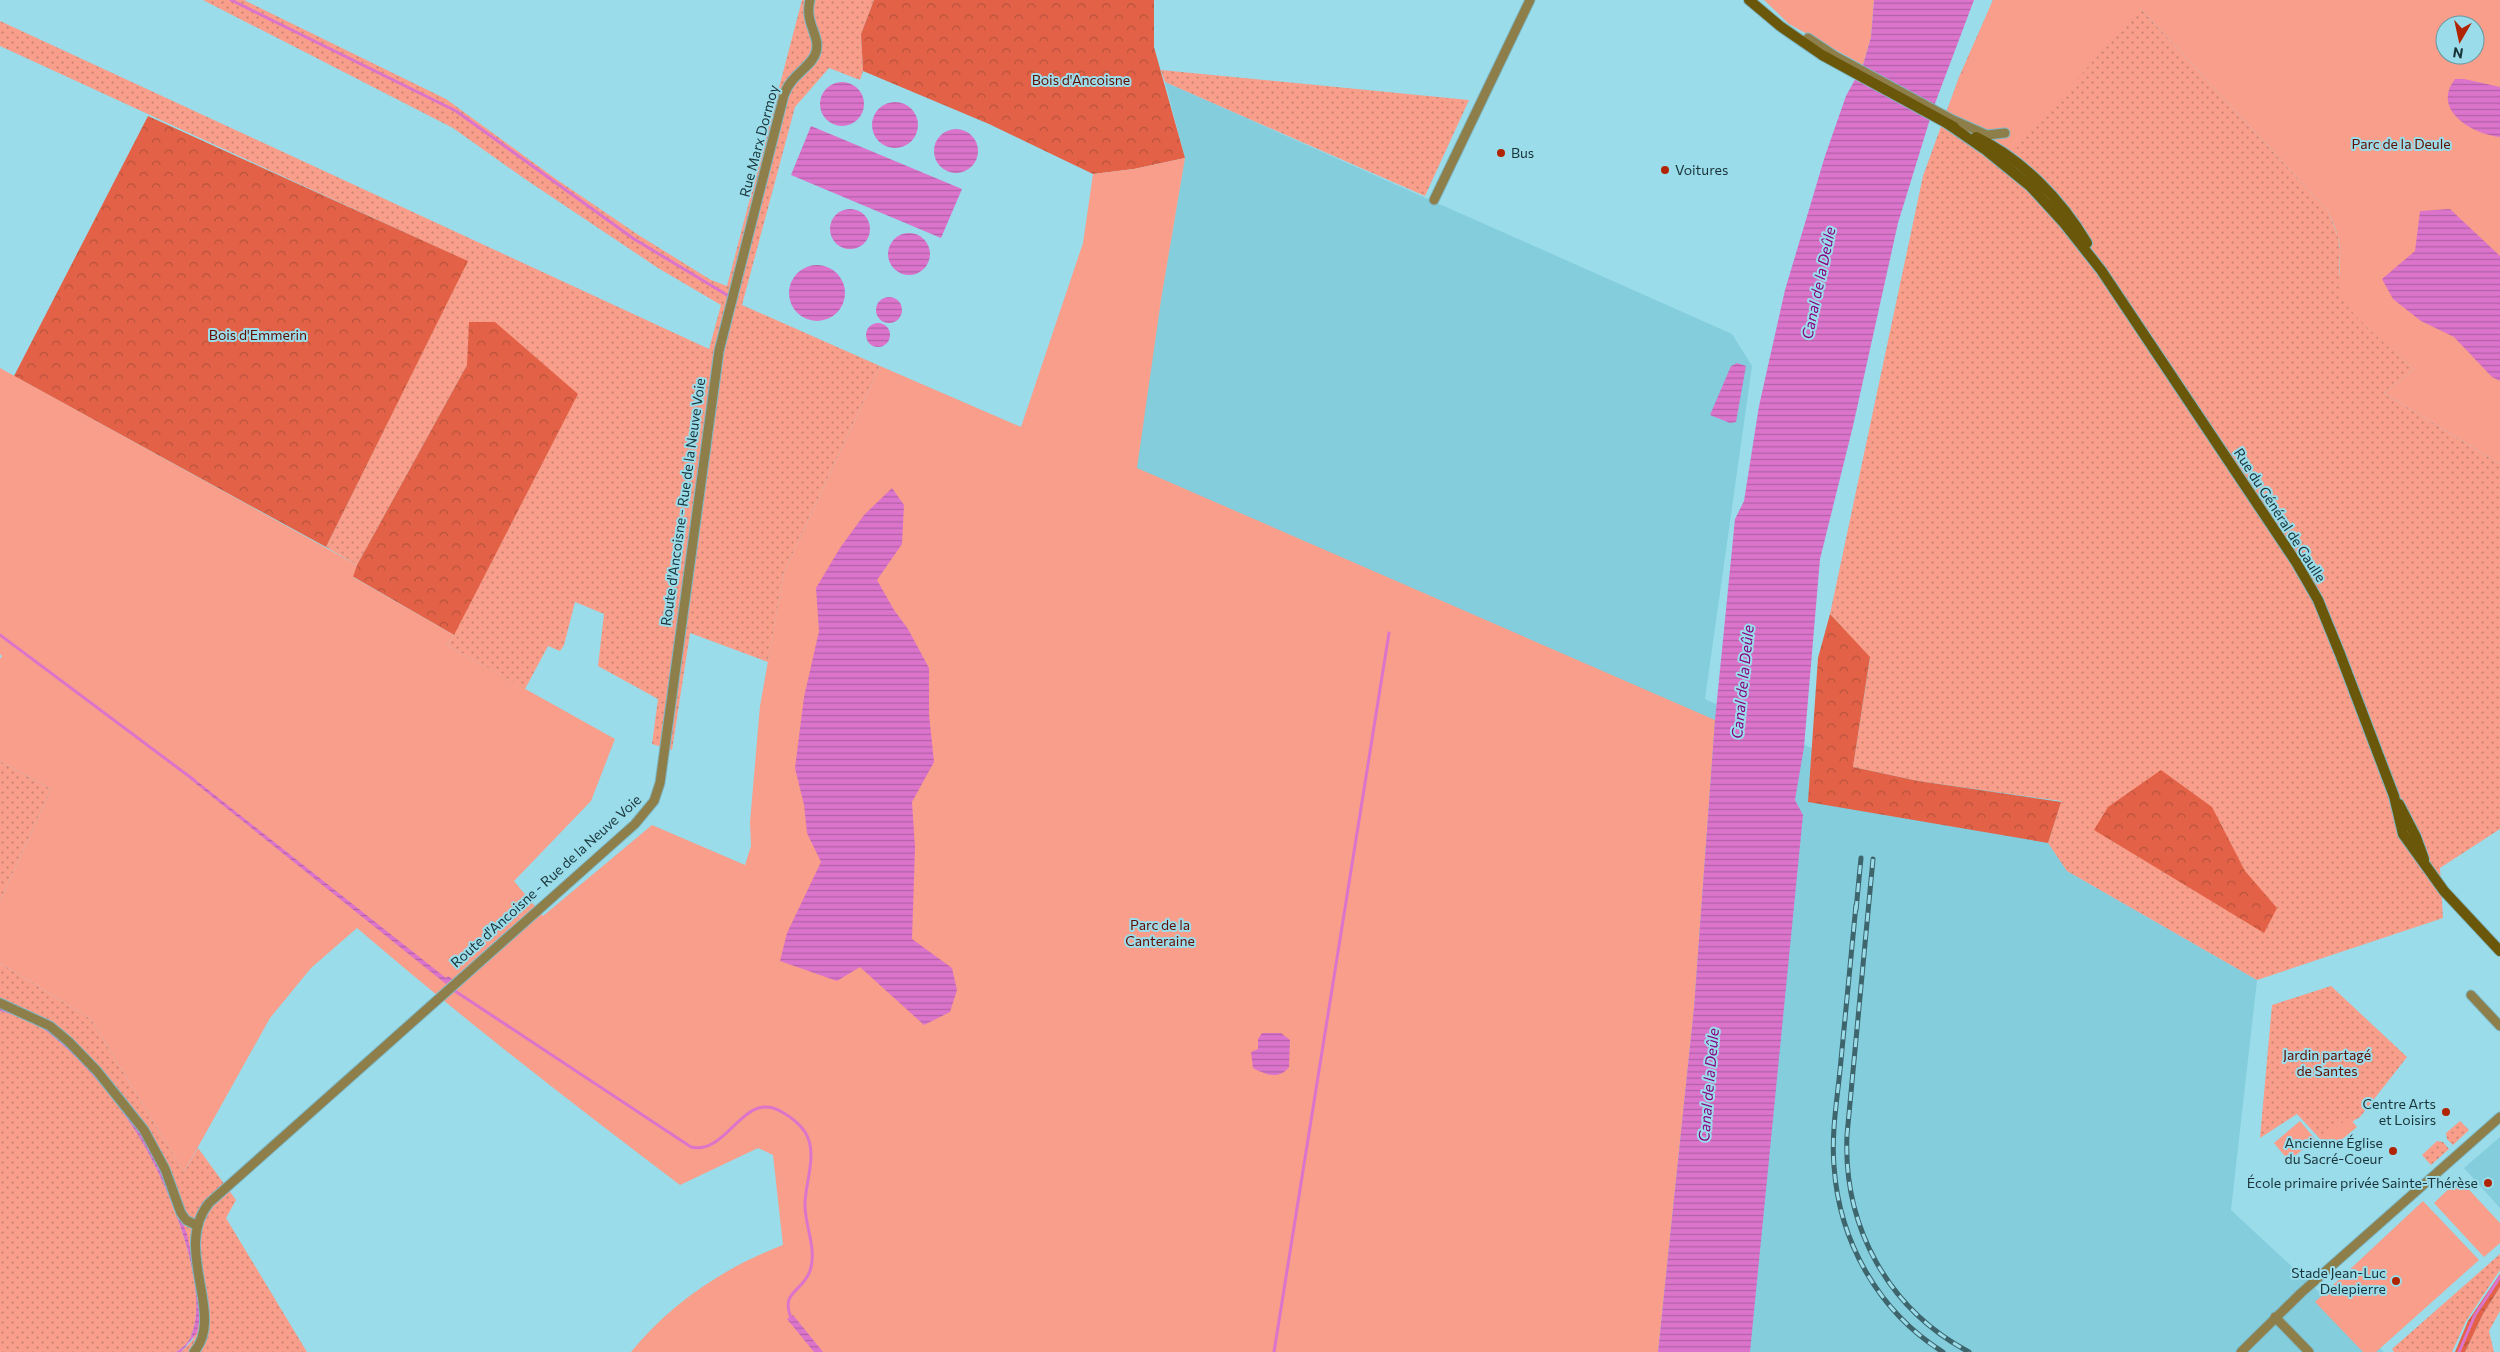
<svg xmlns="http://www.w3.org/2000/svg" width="2500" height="1352" font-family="Commissioner,sans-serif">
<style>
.built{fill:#83cddd}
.grass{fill:url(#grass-dots)}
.forest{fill:url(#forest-crowns)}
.park{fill:#f89e8a;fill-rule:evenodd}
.water{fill:url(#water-rules)}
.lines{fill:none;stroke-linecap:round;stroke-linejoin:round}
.stream{stroke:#dc74cc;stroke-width:3}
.street-casing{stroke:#7eb7c3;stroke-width:11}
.secondary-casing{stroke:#7eb7c3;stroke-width:12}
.street{stroke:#8e7e49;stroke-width:9}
.secondary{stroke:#6b570a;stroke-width:10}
.rail-casing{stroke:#3e646c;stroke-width:5}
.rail{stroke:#9adcea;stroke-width:3;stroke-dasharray:9;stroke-linecap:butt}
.poi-dot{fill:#b12402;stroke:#9adcea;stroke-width:2}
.labels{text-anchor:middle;stroke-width:4;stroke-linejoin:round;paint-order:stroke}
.park-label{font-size:14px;fill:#620e00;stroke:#9adcea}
.street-label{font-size:14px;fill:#1a353a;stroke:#9adcea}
.poi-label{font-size:14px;fill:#1a353a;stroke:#9adcea;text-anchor:end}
.water-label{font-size:15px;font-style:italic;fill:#8b007f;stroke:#9adcea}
</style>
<defs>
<pattern id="grass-dots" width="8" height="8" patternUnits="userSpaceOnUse" patternTransform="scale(1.25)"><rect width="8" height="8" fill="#f89e8a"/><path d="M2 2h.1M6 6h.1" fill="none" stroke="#c88272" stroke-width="1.8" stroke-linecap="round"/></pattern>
<pattern id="forest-crowns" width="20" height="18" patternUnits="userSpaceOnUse" patternTransform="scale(1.25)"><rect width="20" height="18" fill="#e36247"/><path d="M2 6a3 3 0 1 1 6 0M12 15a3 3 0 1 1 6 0" fill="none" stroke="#b7523c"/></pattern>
<pattern id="water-rules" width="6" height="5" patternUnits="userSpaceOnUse" patternTransform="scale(1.25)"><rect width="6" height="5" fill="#dc74cc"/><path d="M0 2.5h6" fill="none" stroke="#b260a7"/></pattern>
</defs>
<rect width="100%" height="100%" fill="#9adcea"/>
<g class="built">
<polygon points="1165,82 1732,334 1752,366 1705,699 1853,767 2061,802 2067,871 2257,980 2231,1210 2384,1352 1689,1352 1136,468 1161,300 1185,158"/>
<polygon points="2500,1137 2500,1208 2464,1168"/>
</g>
<g class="grass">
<polygon points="203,0 244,0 446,99 556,179 640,236 711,280 727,286 802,0 874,0 861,34 863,71 860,80 829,68 795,107 742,305 880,366 784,572 768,662 690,633 672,750 652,744 658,699 598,666 604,614 575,602 564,645 560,651 548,646 525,689 447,645 454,635 469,322 467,365 357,565 326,547 467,261 0,46 0,21 709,349 721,305 658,268 525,179 453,128"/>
<polygon points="1993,0 2146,0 2140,8 2328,211 2338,236 2340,251 2339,276 2367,327 2414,369 2384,393 2500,464 2500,829 2440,868 2443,918 2257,980 2067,871 2048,843 2061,801 1918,781 1853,767 1870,658 1830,614 1923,176 1959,77"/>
<polygon points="1161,70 1469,100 1425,196 1165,82"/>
<polygon points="0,761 51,789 0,901"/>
<polygon points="0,963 91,1019 184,1172 198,1148 236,1200 226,1218 307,1352 181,1352 193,1340 200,1316 197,1283 180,1219 162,1169 137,1125 53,1032 0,1006"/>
<polygon points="2331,986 2407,1057 2360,1117 2321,1140 2297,1114 2260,1138 2272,1005"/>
<path d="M0,1011c15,4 33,9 45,19 34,26 71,69 93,105 27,43 74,150 53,201 -2,7 -9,12 -15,16h-176z"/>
<polygon points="2460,1121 2469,1130 2453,1145 2447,1139 2446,1133"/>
<polygon points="2437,1141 2443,1142 2449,1149 2431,1165 2422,1155"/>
<polygon points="2500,1254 2500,1270 2466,1321 2452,1352 2394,1352 2392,1349"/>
<polygon points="2500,1287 2500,1311 2489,1331 2494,1352 2465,1352 2483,1314"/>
</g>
<g class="forest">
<polygon points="874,0 1154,0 1154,47 1185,158 1134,169 1093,174 989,124 863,71 861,34"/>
<polygon points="148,116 468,261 326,547 14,376"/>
<polygon points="469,322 495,322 578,394 454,635 352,576 357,565 467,365"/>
<polygon points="1830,614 1870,657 1853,767 1918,781 2061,802 2048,843 1808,802 1818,658"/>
<polygon points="2161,770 2212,807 2245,871 2277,908 2264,933 2094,830 2108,807"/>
<polygon points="2500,1274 2500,1287 2483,1314 2465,1352 2455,1352 2468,1321"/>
</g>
<g class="park">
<polygon points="1764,0 1874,0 1871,37 1863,65 1789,24"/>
<path d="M1993,0h507v464l-116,-71 30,-24c-15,-14 -67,-56 -73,-73 -4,-15 0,-30 -1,-46 0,-14 -7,-27 -12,-39l-188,-203 -128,145 -68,-35zM2445,25h30v30h-30z"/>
<path d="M1185,158l-24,142 -24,168 578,252 -21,288 -36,344h-1027c40,-49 94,-85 152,-107l-10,-90 -15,-7 -78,37c-110,-83 -218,-167 -323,-257l-46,40 -41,50 -86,154 -93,-153 -91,-56v-62l51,-112 -51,-28v-102l2,-3 -2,-2v-286l357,197 -4,12 101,58 -7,10 168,94 -24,62 -77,80 29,35 109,-91 93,40 6,-19 -1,-24 10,-116 24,-134 96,-206 141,61 62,-184 10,-69 41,-5z"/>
<polygon points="2349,1117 2357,1127 2329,1150 2321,1140"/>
<polygon points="2300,1121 2315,1139 2289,1161 2274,1143"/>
<polygon points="2459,1179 2500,1223 2500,1243 2484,1257 2434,1203"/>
<polygon points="2423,1201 2479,1260 2376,1352 2363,1352 2315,1302"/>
</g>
<g class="water">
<polygon points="1874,0 1974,0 1934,106 1898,223 1853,426 1820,559 1804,747 1795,800 1803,815 1750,1352 1658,1352 1694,1008 1715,720 1735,519 1744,501 1759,406 1785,290 1825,156 1846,96 1863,65 1871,37"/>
<path d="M2455,79h9l36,8v50c-28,-3 -69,-27 -45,-58z"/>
<circle cx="842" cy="104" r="22"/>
<circle cx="895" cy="125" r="23"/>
<polygon points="811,126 962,189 941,238 791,175"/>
<circle cx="956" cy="151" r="22"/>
<polygon points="2450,209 2500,256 2500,381 2492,377 2454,337 2421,321 2393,299 2382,279 2415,251 2420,211"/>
<circle cx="850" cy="229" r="20"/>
<circle cx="909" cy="254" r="21"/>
<circle cx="817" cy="293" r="28"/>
<circle cx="889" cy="310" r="13"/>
<circle cx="878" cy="335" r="12"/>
<polygon points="1737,363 1746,366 1736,422 1730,423 1710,415 1731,366"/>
<polygon points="892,488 904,505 902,544 877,580 894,610 908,629 929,668 929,714 934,762 912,802 915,848 912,939 952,968 957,990 950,1012 924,1025 860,967 837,981 780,961 787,933 821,862 807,833 804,805 795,768 804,697 819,631 816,588 840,548 864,515"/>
<polygon points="192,777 446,978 448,976 452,979 446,984 190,779"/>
<path d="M0,1006l53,26 34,33 50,60 25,44 25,65 10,49 3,33 -3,17 -16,19h-5c6,-4 13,-9 15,-16 21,-51 -26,-158 -53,-201 -22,-36 -59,-79 -93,-105 -12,-10 -30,-15 -45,-19z"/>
<path d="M1262,1033h19l9,7 -1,27c-10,13 -23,8 -36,1l-2,-16 7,-3v-10z"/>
<polygon points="793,1315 823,1352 814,1352 787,1319"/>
</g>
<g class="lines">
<g class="stream">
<polyline points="231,0 456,111 634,239 727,295"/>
<polyline points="0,635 194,780"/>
<path d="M455,991l236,156c37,9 52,-59 91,-35 9,5 17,11 23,20 14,22 -1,52 0,75 1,22 12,43 5,64 -8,22 -31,20 -18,49"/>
<polyline points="1274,1352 1389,633"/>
<polyline points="2459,1352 2475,1315 2500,1277"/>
</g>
<defs>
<g id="street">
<polyline points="1808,38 1835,56 1951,119 1987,135 2005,133"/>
<polyline points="1434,200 1530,0"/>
<polyline points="2471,995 2500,1026"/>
<polyline points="0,1003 50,1026 69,1042 97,1071 144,1130 165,1169 181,1213 186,1220 196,1225"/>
<polyline points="2275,1317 2309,1352"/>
<path d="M194,1352c32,-37 -22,-103 15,-149l426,-379 19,-23 6,-18 59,-432 65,-256c7,-21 29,-29 32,-43 5,-16 -12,-28 -6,-52"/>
<polyline points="2241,1352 2301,1293 2500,1117"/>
</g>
<g id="secondary">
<polyline points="1749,0 1780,26 1822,55 1954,127"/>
<polyline points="1948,124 1987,151 2030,186 2063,222 2101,270 2296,562 2318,600 2340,654 2394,796 2403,834 2444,891 2500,951"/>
<path d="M1976,137c46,22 85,62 111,106"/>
<polyline points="2399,804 2416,837 2424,859"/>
</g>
</defs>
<use href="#street" class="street-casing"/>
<use href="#secondary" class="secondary-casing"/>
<use href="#street" class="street"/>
<use href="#secondary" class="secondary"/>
<defs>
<g id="rail">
<path d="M1873,859l-26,276c-4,92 41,174 122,217"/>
<path d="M1856,905c-5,51 -10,103 -15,155 -3,35 -10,71 -7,106 5,76 45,146 109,186"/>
<polyline points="1856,910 1861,858"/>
</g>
</defs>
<use href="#rail" class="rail-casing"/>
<use href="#rail" class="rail"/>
</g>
<g class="poi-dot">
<circle cx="1501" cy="153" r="5"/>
<circle cx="1665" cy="170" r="5"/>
<circle cx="2446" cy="1112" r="5"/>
<circle cx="2393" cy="1151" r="5"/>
<circle cx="2488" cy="1183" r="5"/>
<circle cx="2396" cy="1281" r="5"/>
</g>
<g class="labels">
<g class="park-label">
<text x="1081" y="85">Bois d'Ancoisne</text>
<text x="2401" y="149">Parc de la Deule</text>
<text x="258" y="340">Bois d'Emmerin</text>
<text x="1160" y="930">Parc de la<tspan x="1160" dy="16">Canteraine</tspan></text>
<text x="2327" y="1060">Jardin partagé<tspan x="2327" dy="16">de Santes</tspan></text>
</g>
<g class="street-label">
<text transform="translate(759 141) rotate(-75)" y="5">Rue Marx Dormoy</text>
<text transform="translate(683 502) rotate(-82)" y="5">Route d'Ancoisne - Rue de la Neuve Voie</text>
<text transform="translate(2280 515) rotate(57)" y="5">Rue du Général de Gaulle</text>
<text transform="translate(546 881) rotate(-42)" y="5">Route d'Ancoisne - Rue de la Neuve Voie</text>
</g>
<g class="poi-label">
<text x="1511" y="158" text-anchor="start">Bus</text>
<text x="1675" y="175" text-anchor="start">Voitures</text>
<text x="2436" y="1109">Centre Arts<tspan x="2436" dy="16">et Loisirs</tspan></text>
<text x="2383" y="1148">Ancienne Église<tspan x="2383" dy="16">du Sacré-Coeur</tspan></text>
<text x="2478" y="1188">École primaire privée Sainte-Thérèse</text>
<text x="2386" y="1278">Stade Jean-Luc<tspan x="2386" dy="16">Delepierre</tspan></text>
</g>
<g class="water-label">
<text transform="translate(1819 283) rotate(-78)" y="5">Canal de la Deûle</text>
<text transform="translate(1743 682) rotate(-84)" y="5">Canal de la Deûle</text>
<text transform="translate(1709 1085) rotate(-85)" y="5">Canal de la Deûle</text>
</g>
</g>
<g transform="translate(2460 40) rotate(189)"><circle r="24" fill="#9adcea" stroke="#6799a4"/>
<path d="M0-4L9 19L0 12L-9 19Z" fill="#b12402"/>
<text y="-8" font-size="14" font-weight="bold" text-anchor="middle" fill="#1a353a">N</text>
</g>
</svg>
